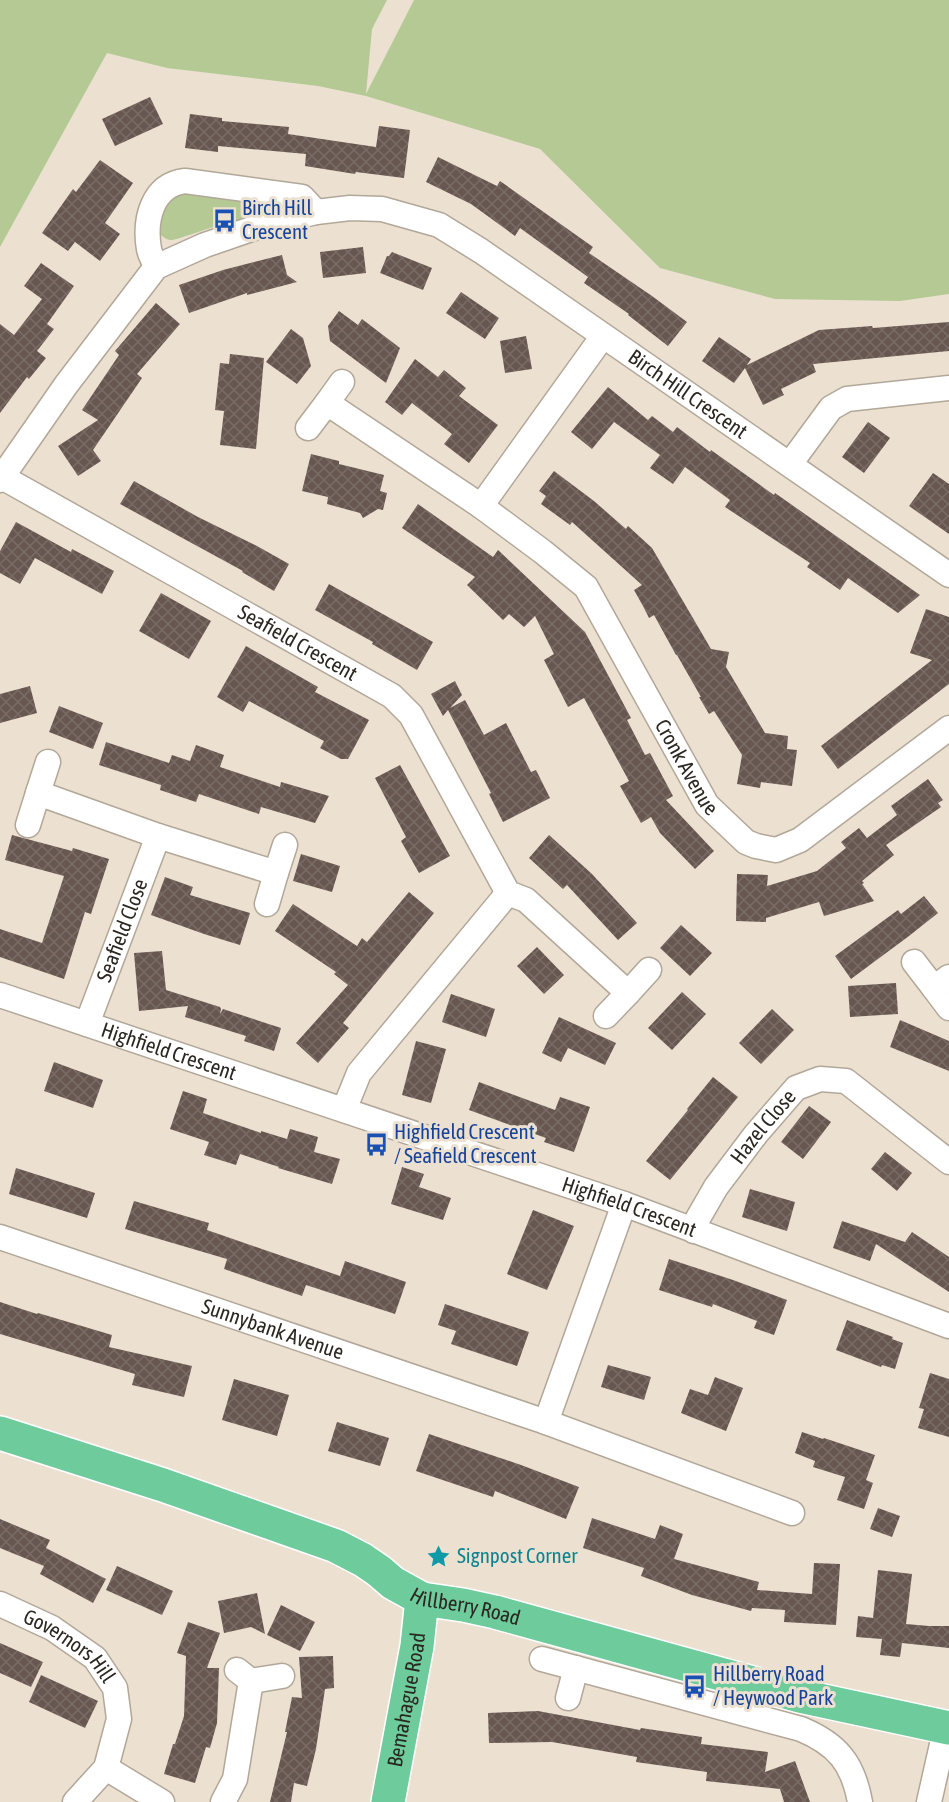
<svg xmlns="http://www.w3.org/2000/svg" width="949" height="1802" font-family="'Asap Condensed',sans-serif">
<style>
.green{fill:#b4c994}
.building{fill:url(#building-cross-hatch)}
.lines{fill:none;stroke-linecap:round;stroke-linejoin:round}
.street-casing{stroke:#b2a798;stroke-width:27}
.highway-casing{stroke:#fff;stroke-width:36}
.street{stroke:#fff;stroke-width:24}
.highway{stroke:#6dcb9c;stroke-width:33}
.labels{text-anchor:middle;stroke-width:6;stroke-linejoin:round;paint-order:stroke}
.transit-label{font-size:21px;fill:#164399;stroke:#ece1d1;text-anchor:start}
.street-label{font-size:21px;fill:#2b2721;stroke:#ece1d1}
.culture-label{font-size:21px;fill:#0d838f;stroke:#ece1d1;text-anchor:start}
</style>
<defs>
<pattern id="building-cross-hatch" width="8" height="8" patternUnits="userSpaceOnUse" patternTransform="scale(1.5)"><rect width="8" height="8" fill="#685751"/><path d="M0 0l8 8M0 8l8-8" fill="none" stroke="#796c66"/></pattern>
</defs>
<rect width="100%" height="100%" fill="#ece1d1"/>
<g class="green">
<polygon points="0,0 387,0 372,29 366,94 414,0 949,0 949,294 900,301 775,299 660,268 540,149 366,96 318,86 167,68 107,53 0,247"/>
<path d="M181,190l90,14 -1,5 -4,4 -36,9 -2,-10 -14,3 2,11c-6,2 -43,15 -45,14 -6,0 -12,-6 -14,-12 -1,-6 1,-13 2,-19z"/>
</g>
<g class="building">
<polygon points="150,97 163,124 115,146 102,119"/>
<polygon points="190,114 222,118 222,121 289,127 288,134 376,147 379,126 410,130 404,178 356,172 355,174 305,166 306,154 218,146 218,152 185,148"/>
<polygon points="438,157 497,186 500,181 593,247 589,253 652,296 687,322 668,346 628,315 629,314 584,283 588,277 520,228 515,236 471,204 426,182"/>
<polygon points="100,160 133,183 105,223 120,234 100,261 75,242 68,251 42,233 73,189 76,192"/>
<polygon points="363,247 366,273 323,278 320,252"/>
<polygon points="392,252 432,268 423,290 380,273 387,256 389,256"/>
<polygon points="282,255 287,275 297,282 247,295 247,293 189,313 179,285 223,270"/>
<polygon points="41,263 74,286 47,324 54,329 37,351 46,358 29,379 27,377 0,413 0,324 14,335 42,299 24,286"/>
<polygon points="461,292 499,318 485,339 446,313"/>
<polygon points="156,303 180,324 137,374 142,378 93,450 101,461 78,476 58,446 98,420 82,410 119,355 115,351"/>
<polygon points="339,311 358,325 362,319 400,348 386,383 330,341 328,326"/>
<polygon points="949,322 949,351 813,364 816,372 781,389 784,395 763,405 745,368 734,383 702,361 719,337 751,359 747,365 819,330 872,326 873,328"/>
<polygon points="291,329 303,338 311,366 297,384 266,362"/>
<polygon points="526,336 532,369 505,373 500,341"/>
<polygon points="230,354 264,358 256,449 220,445 224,411 215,410 220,363 229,364"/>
<polygon points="415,359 438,377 444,370 466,388 459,396 498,425 469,463 444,444 452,434 412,403 402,415 385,402"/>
<polygon points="608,387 648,420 652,416 673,432 677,427 710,452 711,450 774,495 775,493 920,595 898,613 848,578 840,590 807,567 810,563 725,507 730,500 685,467 673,484 650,468 660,455 614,422 592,449 571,432"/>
<polygon points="868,422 890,438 864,473 842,457"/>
<polygon points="311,454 339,461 339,464 384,475 380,491 387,493 383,510 378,509 363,518 360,513 327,504 328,497 302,491"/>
<polygon points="554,471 594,501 626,529 628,526 652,548 711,649 729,652 726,667 765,733 788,736 787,749 797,750 792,786 761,782 760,788 737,784 742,755 714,711 709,714 699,697 701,697 677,655 676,655 654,615 649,618 643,606 634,590 642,585 572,522 570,525 541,504 546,496 539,491"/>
<polygon points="933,473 949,484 949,534 909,506"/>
<polygon points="134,481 198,517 257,546 289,564 274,591 242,572 243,571 120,504"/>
<polygon points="418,504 493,557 498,550 585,632 631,718 627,720 645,755 650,753 673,796 666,800 714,851 695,869 660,833 651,817 641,823 620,786 629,781 584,698 568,707 544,660 554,654 535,616 524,627 509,614 503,620 467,585 475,577 402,528"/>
<polygon points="16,522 71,552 72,549 114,571 102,594 35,558 20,584 0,573 0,551"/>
<polygon points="329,584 433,642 417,670 372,644 373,642 315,610"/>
<polygon points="161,593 211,621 189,659 139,631"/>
<polygon points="926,609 949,617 949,684 838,769 821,746 932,660 910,653"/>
<polygon points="246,646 318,687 315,692 369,720 348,759 341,759 320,748 324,741 249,701 243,712 217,697"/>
<polygon points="455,681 462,695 450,708 465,700 484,735 506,723 531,772 536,770 550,798 503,822 489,794 491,793 448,710 443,716 431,694"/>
<polygon points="30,686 37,713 0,723 0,694"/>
<polygon points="59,706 103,723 93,749 49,732"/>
<polygon points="106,742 169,763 172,755 190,761 196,745 224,755 220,767 280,787 281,782 329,796 315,823 261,807 259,814 199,794 196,802 160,790 161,785 99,765"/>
<polygon points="400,765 450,856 419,873 401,841 406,837 375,778"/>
<polygon points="928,779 943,800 938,803 941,807 886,845 894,855 862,881 864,883 862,884 874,901 824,916 819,902 766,918 766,922 736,921 737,874 768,875 767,886 817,871 846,848 841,842 859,828 867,838 897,815 891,806"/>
<polygon points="12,835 72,851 73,848 109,859 91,914 85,912 64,979 0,957 0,929 42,943 64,876 5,860"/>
<polygon points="549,835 592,874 637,923 618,940 567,885 563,889 529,858"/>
<polygon points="301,854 340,866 332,892 293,881"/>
<polygon points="165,877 193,887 190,895 250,913 240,945 204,934 151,915"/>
<polygon points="409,892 434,913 343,1023 349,1028 318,1063 296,1043 348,985 334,974 336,972 275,931 293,904 357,946 362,938 367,942"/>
<polygon points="924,896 938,913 909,936 851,979 835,956 898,910 901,914"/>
<polygon points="681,925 712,953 690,976 660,948"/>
<polygon points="537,947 564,975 544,994 517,966"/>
<polygon points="162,951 166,990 220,1007 221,1009 220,1014 223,1009 281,1028 274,1051 244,1041 246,1036 185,1017 188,1006 139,1011 134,953"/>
<polygon points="896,983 898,1014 850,1017 848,986"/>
<polygon points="682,992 706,1014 672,1050 648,1028"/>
<polygon points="451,994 495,1009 486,1037 442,1022"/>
<polygon points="772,1009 794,1030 761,1064 739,1043"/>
<polygon points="559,1017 616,1043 605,1065 568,1048 561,1062 542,1053"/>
<polygon points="900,1020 949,1041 949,1071 890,1047"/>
<polygon points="416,1041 446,1049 431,1103 402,1095"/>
<polygon points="54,1062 103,1080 93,1108 44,1091"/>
<polygon points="713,1077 738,1097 670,1180 646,1161 688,1110 687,1109"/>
<polygon points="479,1082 555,1110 560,1097 590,1107 574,1152 544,1142 546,1138 469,1110"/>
<polygon points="183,1091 207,1099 203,1113 261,1133 261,1131 287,1139 290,1129 318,1137 314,1152 340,1159 332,1184 278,1168 279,1167 240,1154 236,1165 204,1155 209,1142 170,1129"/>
<polygon points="809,1106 831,1122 803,1159 781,1142"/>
<polygon points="885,1152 912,1173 897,1191 871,1169"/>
<polygon points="402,1167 424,1174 419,1187 451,1198 443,1220 391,1204"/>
<polygon points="16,1168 95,1193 87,1218 9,1194"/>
<polygon points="750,1189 795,1202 787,1231 742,1217"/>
<polygon points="134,1201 209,1223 207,1230 340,1276 345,1261 406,1282 395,1314 306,1285 302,1296 224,1269 227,1259 125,1229"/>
<polygon points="533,1210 574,1226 547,1290 507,1274"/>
<polygon points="842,1221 905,1242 912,1232 949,1257 949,1292 876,1244 870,1261 833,1248"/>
<polygon points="669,1259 733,1280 787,1300 774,1335 754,1328 757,1321 713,1304 712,1307 659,1290"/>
<polygon points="0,1302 37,1314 38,1313 112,1335 109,1347 192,1366 184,1397 132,1385 135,1374 0,1334"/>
<polygon points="445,1304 529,1332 517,1366 451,1344 456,1331 438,1325"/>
<polygon points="847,1320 893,1337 892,1339 903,1343 895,1369 882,1365 881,1367 836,1350"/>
<polygon points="608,1365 651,1377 644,1400 601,1387"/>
<polygon points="930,1373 949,1379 949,1437 918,1428 924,1409 919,1408"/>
<polygon points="715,1377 743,1388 726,1431 681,1413 690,1389 708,1395"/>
<polygon points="234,1379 289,1395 277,1436 222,1420"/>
<polygon points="337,1422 389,1438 380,1466 328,1451"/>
<polygon points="802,1432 823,1439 824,1438 875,1455 866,1480 873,1483 864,1509 837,1500 845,1477 813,1467 815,1461 795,1453"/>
<polygon points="429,1434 521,1465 579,1487 566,1519 495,1491 493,1497 416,1471"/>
<polygon points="878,1508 900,1516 892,1537 870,1529"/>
<polygon points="592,1518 655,1539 660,1525 683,1534 674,1559 759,1582 757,1590 812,1594 814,1563 840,1564 836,1625 784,1622 785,1610 752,1608 751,1611 692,1595 641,1576 644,1568 583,1548"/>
<polygon points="0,1519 50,1540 46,1548 106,1579 93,1603 40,1574 44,1566 0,1548"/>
<polygon points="117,1566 173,1591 162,1615 106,1590"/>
<polygon points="878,1570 912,1574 906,1624 929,1626 949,1626 949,1648 902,1643 900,1657 880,1655 882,1639 856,1637 858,1616 873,1618"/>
<polygon points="257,1593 265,1634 251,1627 224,1633 218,1601"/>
<polygon points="281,1605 315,1622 300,1651 267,1635"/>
<polygon points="188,1622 220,1633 207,1668 219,1668 217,1723 210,1748 206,1747 195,1783 164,1774 173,1744 175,1744 184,1716 186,1656 177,1653"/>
<polygon points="0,1643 43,1662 31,1687 0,1673"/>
<polygon points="333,1656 334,1688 325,1689 316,1749 307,1786 294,1783 291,1802 270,1802 287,1732 285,1732 292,1697 302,1698 299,1657"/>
<polygon points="41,1675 98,1701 85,1728 29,1702"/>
<polygon points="538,1711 640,1730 641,1728 702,1737 701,1744 768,1752 765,1772 795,1761 810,1802 784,1802 780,1789 706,1781 707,1772 636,1762 637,1757 552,1742 489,1743 488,1713"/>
</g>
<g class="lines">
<defs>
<g id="street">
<path d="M156,267c-2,-6 -6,-12 -7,-18 -5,-29 3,-64 36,-68l117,16 14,15"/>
<path id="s1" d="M342,382l-15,21 154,103 62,46 43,35 121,218 39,37 10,4 20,4 24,-10 149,-112"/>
<polyline points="308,428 327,403"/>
<polyline points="790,464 831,408 847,399 949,388"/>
<path id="s2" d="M2,477l390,219 19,19 97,178 18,7 102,93 21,-23"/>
<path id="s3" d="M0,480l66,-95 90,-118 49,-22 58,-20 53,-13 34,-4 32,1 57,16 42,26 468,324"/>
<polyline points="481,506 603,336"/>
<polyline points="48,762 38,793 158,836 276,873 285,845"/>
<polyline points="28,825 38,793"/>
<polyline points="267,904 276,873"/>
<polyline points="914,962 934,988"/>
<polyline points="949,977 934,988 949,1008"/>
<path id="s4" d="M0,995l624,209 325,122"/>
<polyline points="606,1016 628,993"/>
<path id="s5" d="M87,1024l71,-188"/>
<polyline points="344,1110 359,1073 508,893"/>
<path id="s6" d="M694,1231l3,-11 19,-33 40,-53 40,-46 24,-9 26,2 103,81"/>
<path id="s7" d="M0,1237l546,185 246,91"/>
<polyline points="546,1422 624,1204"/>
<path id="s8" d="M0,1604l52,24 43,30 20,30 4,31 -13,49 -31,34"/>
<path d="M542,1659l259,70c36,15 52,34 59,73"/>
<polyline points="251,1681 282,1676"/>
<polyline points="568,1698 576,1668"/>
<polyline points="106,1768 162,1802"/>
<polyline points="223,1802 235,1779 251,1681 237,1670"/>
<polyline points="929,1802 946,1727"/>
</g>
<g id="highway">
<path id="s9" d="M0,1433l163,52 173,61 27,14 16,11 14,12 29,16 41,6 32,7 305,84 149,32"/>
<path id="s10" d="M388,1802l29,-156 5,-47"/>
</g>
</defs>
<use href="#street" class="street-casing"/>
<use href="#highway" class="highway-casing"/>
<use href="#street" class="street"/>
<use href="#highway" class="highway"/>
</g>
<defs>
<symbol id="bus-bare" viewBox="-9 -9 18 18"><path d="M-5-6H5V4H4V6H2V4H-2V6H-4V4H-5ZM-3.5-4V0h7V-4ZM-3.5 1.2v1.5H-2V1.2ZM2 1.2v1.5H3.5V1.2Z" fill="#1a4fb4" stroke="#ece1d1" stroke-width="2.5" paint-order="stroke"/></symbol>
<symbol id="sight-bare" viewBox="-9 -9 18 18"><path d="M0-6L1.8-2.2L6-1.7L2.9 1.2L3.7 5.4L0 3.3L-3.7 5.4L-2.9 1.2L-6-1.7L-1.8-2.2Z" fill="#0f9aa8" stroke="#ece1d1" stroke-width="2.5" paint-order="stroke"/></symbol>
</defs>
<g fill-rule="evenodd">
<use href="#bus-bare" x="208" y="204" width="33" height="33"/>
<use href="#bus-bare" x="360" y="1128" width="33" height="33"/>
<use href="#sight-bare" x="422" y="1540" width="33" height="33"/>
<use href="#bus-bare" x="678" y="1670" width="33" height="33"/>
</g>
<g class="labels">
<g class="transit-label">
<text x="242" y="215">Birch Hill<tspan x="242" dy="24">Crescent</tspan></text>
<text x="394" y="1139">Highfield Crescent<tspan x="394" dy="24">/ Seafield Crescent</tspan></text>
<text x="713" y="1681">Hillberry Road<tspan x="713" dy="24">/ Heywood Park</tspan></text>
</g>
<g class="street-label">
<text dy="7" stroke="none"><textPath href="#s3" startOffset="860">Birch Hill Crescent</textPath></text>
<text dy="7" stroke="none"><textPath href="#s2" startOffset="339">Seafield Crescent</textPath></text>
<text dy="7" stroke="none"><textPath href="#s1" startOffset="550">Cronk Avenue</textPath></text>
<text dy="7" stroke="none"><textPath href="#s5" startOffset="100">Seafield Close</textPath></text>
<text dy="7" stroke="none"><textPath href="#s4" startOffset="178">Highfield Crescent</textPath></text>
<text dy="7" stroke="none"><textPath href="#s6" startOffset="126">Hazel Close</textPath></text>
<text dy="7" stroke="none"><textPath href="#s4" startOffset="664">Highfield Crescent</textPath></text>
<text dy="7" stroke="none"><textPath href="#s7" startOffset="288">Sunnybank Avenue</textPath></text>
<text dy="7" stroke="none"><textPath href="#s9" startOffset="500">Hillberry Road</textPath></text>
<text dy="7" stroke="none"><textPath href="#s8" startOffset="82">Governors Hill</textPath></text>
<text dy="7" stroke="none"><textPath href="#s10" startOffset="104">Bemahague Road</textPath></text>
</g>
<g class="culture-label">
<text x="457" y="1563">Signpost Corner</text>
</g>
</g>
</svg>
